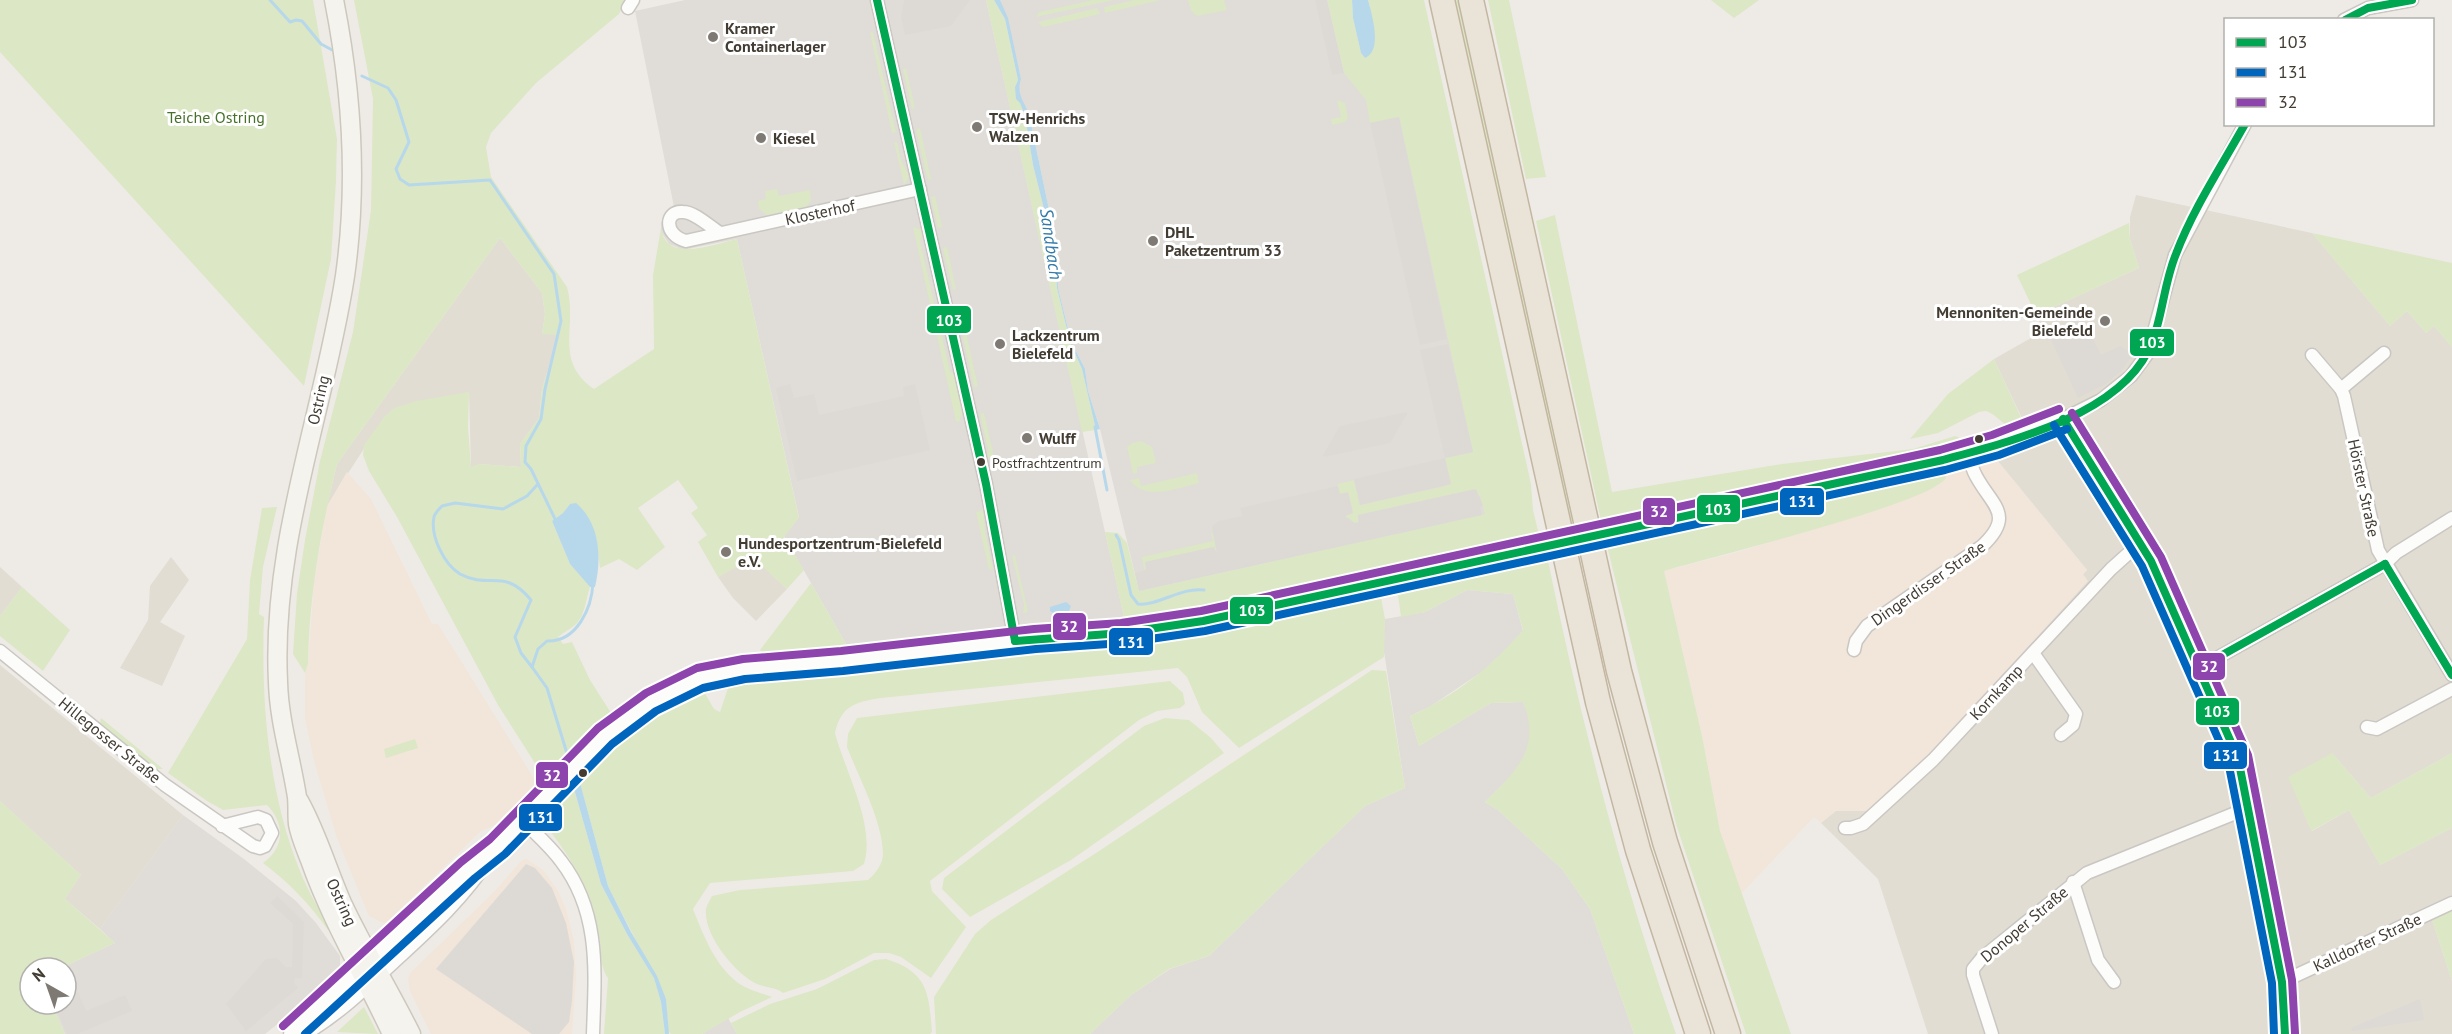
<svg xmlns="http://www.w3.org/2000/svg" width="2452" height="1034" font-family="'PT Sans',sans-serif">
<style>
.residential{fill:#e1ddd3}
.commercial{fill:#f1e6d9}
.industrial{fill:#e0dcd7}
.green{fill:#dce7c6}
.parking{fill:#dddad6}
.water{fill:#b7d8ea}
.lines{fill:none;stroke-linecap:round;stroke-linejoin:round}
.stream{stroke:#b7d8ea;stroke-width:3}
.street-casing{stroke:#cac7c2;stroke-width:15}
.secondary-casing{stroke:#ccc8bd;stroke-width:21}
.highway-casing{stroke:#c4b7a2;stroke-width:27}
.street{stroke:#fcfcfb;stroke-width:12}
.secondary{stroke:#f5f3ed;stroke-width:18}
.highway{stroke:#eae3d8;stroke-width:24}
.street-bridge-casing{stroke:#cac7c2;stroke-width:15;stroke-linecap:butt}
.street-bridge{stroke:#fcfcfb;stroke-width:12}
.bus-1-casing{stroke:#fff;stroke-width:12}
.bus-2-casing{stroke:#fff;stroke-width:12}
.bus-3-casing{stroke:#fff;stroke-width:12}
.bus-1{stroke:#00a651;stroke-width:8}
.bus-2{stroke:#0065bd;stroke-width:8}
.bus-3{stroke:#8e44ad;stroke-width:8}
.poi-dot{fill:#7e7972;stroke:#fff;stroke-width:2}
.bus-dot{fill:#423c33;stroke:#fff;stroke-width:2}
.labels{text-anchor:middle;stroke-width:6;stroke-linejoin:round;paint-order:stroke}
.bus-label{font-size:14px;fill:#423c33;stroke:#fff;text-anchor:start}
.poi-label{font-size:16px;font-weight:bold;fill:#423c33;stroke:#fff;text-anchor:start}
.park-label{font-size:16px;fill:#47712a;stroke:#fff}
.street-label{font-size:16px;fill:#423c33;stroke:#fff}
.water-label{font-size:18px;font-style:italic;fill:#327ba9;stroke:#fff}
.line-badge{stroke:#fff;stroke-width:2}
.badge-label{font-size:16px;text-anchor:middle;font-weight:bold;fill:#fff}
</style>
<rect width="100%" height="100%" fill="#eeebe6"/>
<g class="residential">
<polygon points="2136,195 2312,233 2390,326 2407,311 2426,333 2434,326 2452,347 2452,753 2371,798 2332,753 2312,831 2349,810 2380,865 2452,828 2452,911 2432,920 2452,981 2452,1034 1928,1034 1878,879 1821,823 1835,811 1869,811 2087,570 1996,459 2034,444 1994,359 2043,331 2036,315 2139,268 2130,239 2130,217"/>
<polygon points="500,238 542,293 545,314 542,334 557,334 556,343 542,389 539,418 520,444 521,467 479,464 471,468 469,392 385,416 327,506 337,464"/>
<polygon points="171,557 189,580 160,622 185,636 162,686 120,668 148,620 150,586"/>
<polygon points="753,557 787,589 756,621 733,598 718,577"/>
<polygon points="0,567 22,587 0,616"/>
<polygon points="0,665 183,815 100,929 65,899 81,875 0,801"/>
</g>
<g class="commercial">
<polygon points="1996,459 2087,570 2083,574 2088,581 1923,762 1869,811 1836,811 1821,823 1814,817 1741,894 1720,831 1702,736 1664,571 1734,553 1878,510 1938,486 1946,478 1944,471"/>
<polygon points="347,472 371,499 432,624 438,624 541,790 506,821 481,831 385,924 369,916 337,838 314,761 305,718 305,673 308,664 314,583 327,506"/>
<polygon points="527,859 544,871 558,891 566,909 574,941 576,976 572,1034 431,1034 410,991 408,979 410,973 494,892 522,860"/>
</g>
<g class="industrial">
<polygon points="685,0 986,0 1124,617 1074,625 1057,624 1024,631 895,645 894,643 849,649 784,536 799,517 737,239 683,250 669,244 661,232 661,223 664,215 674,207 635,11"/>
<polygon points="1000,0 1327,0 1344,73 1395,62 1499,481 1485,515 1139,591 1100,429 1088,391 1085,369 1071,341 1058,288 1057,248 1029,114 1019,97 1018,87 1021,79"/>
<polygon points="1467,590 1513,594 1523,631 1489,667 1431,706 1410,716 1419,746 1491,703 1523,702 1530,718 1530,740 1523,760 1515,772 1485,802 1498,810 1562,869 1590,909 1634,1034 1090,1034 1131,995 1170,969 1209,956 1365,806 1405,788 1383,645 1385,619 1425,612"/>
<polygon points="183,815 244,859 296,901 316,923 340,956 340,970 335,978 265,1034 65,1034 52,1004 66,1004 66,968 61,968 115,943 100,929"/>
<polygon points="728,1018 737,1034 702,1034"/>
</g>
<g class="green">
<polygon points="0,0 313,0 337,139 336,181 331,259 304,386 0,52"/>
<path d="M354,0h272l-7,14 -83,69 -45,50 -5,14 5,30 76,110c11,39 -14,74 27,102l60,-40 -1,-74 8,-47c5,36 53,16 76,11l62,279 -15,19 20,33 -17,19 -34,-31 -35,19 -20,-35 9,-7 -16,-22 7,-5 -20,-28 -40,28 27,39 -28,23 -18,-11 -19,9 -4,-31 -26,-33 -7,9 -11,8 18,43 20,23c-4,11 -5,30 -15,38 -6,5 -11,7 -17,12l5,7 9,-2 18,38 23,36 -66,66 -49,-77 -101,-188 -28,-46 -6,-16 1,-10 21,-29 9,-8 22,-7 53,-9 -1,35 3,40 8,-3 42,3 -1,-23 19,-26 3,-29 14,-46 1,-8 -15,-1 3,-20 -3,-21 -42,-55 -163,226c-16,65 -28,132 -29,200l-3,9 -12,-19 4,-61 8,-53 15,-79 33,-129 18,-122 2,-111z"/>
<polygon points="986,0 994,0 1005,19 1018,80 1015,87 1025,116 1033,165 1054,249 1057,288 1070,342 1082,369 1096,430 1082,432"/>
<polygon points="1093,0 1114,0 1036,17 1039,12"/>
<polygon points="1134,0 1161,0 1105,13 1104,7"/>
<polygon points="1188,0 1224,0 1227,10 1197,16 1191,11"/>
<polygon points="1327,0 1352,0 1353,18 1361,53 1365,58 1370,7 1368,0 1424,0 1531,484 1533,510 1540,539 1207,615 1126,627 1105,532 1118,533 1127,543 1139,591 1485,514 1480,496 1478,496 1476,489 1358,515 1358,523 1351,522 1345,516 1353,513 1348,493 1340,494 1337,484 1354,480 1360,505 1445,486 1451,484 1445,458 1473,452 1399,117 1370,123 1366,100 1344,73"/>
<polygon points="1452,0 1460,0 1575,529 1569,530"/>
<polygon points="1488,0 1509,0 1546,177 1526,179"/>
<polygon points="1711,0 1759,0 1734,18"/>
<polygon points="1097,8 1100,14 1043,27 1038,22"/>
<polygon points="873,32 896,132 892,133 870,33"/>
<polygon points="906,68 915,108 912,109 903,69"/>
<polygon points="1337,100 1345,103 1348,118 1345,122 1332,125 1331,119 1341,117"/>
<polygon points="920,128 931,179 928,180 916,130"/>
<path d="M894,142h3c2,6 2,14 5,20 4,10 11,13 2,23z"/>
<polygon points="777,189 779,196 810,190 811,200 806,208 767,215 759,209 758,201 766,199 765,191"/>
<polygon points="935,196 942,227 938,228 931,197"/>
<polygon points="1555,215 1612,492 1782,464 1913,449 1955,436 1960,438 1963,447 1830,478 1602,525 1536,221"/>
<polygon points="2129,223 2130,239 2139,268 2036,315 2017,275"/>
<polygon points="913,227 922,230 923,234 920,241 950,371 954,374 963,414 960,418 960,421 956,422"/>
<polygon points="2312,233 2452,263 2452,347 2434,326 2426,333 2407,311 2390,326"/>
<polygon points="947,247 956,289 953,290 943,248"/>
<polygon points="956,306 960,306 978,386 974,387"/>
<path d="M1994,359l29,63c-21,10 -19,-4 -37,-11l-7,1 -41,21 -28,6 38,-45z"/>
<polygon points="984,413 994,457 986,459 988,450 980,414"/>
<polygon points="1141,441 1152,447 1156,463 1137,467 1137,473 1133,474 1127,447 1132,443"/>
<path d="M1944,471l2,7c-16,26 -240,80 -282,93l38,165 18,95 71,203h-45l-70,-210 -70,-282z"/>
<path d="M1197,473l2,10c-22,5 -54,19 -69,-3l9,-2 2,8z"/>
<path d="M277,507l-14,60 -4,47 5,3c-3,84 4,175 36,254 8,20 19,39 30,57l-2,2c-19,-27 -39,-47 -65,-67 22,-15 22,-40 4,-58l-44,5 -16,-9 -39,-28 79,-134 3,-59 12,-72z"/>
<polygon points="983,510 985,531 993,569 989,570 976,512"/>
<polygon points="1211,533 1213,534 1217,554 1214,547 1145,562 1147,570 1144,569 1142,557 1213,541"/>
<polygon points="1015,555 1028,612 1023,613 1024,604 1012,556"/>
<path d="M1547,556c33,161 74,322 129,478h-42l-44,-125 -28,-40 -64,-59 -13,-8c31,-31 57,-54 38,-100l-32,1 -72,43 -9,-30c45,-20 81,-49 113,-86l-10,-36 -46,-4 -42,22 -24,5 -4,-29z"/>
<polygon points="811,583 849,649 764,656 760,650"/>
<polygon points="22,587 70,630 43,671 0,636 0,616"/>
<path d="M1380,592l5,27 -1,38 -145,91 -37,-36 -15,-35 -9,-9 -297,30c-26,4 -40,8 -46,35 10,38 41,93 29,131l-11,7 -143,12 -17,26c10,25 21,55 44,73 9,7 24,11 35,15l-32,15 -38,22h-31l-3,-3 -2,-32 -58,-113 -29,-107 56,-51 68,-38 11,19 6,3 10,-30 419,-44 53,-8z"/>
<polygon points="1372,670 1386,671 1405,788 1365,806 1209,956 1169,969 1131,995 1090,1034 936,1034 934,997 975,934 991,920 1096,853"/>
<path d="M1170,681l13,12 2,11 -5,4 -23,3 -18,9 -209,161 2,10 34,36 -35,51 -30,-21 -12,-4h-15l-49,26 -42,14c-8,-6 -17,-5 -26,-9 -22,-10 -54,-50 -51,-75 1,-4 4,-9 6,-13l28,-6 128,-10c8,-7 15,-16 15,-27 -1,-33 -24,-75 -36,-106l1,-13 9,-16z"/>
<polygon points="101,718 163,769 154,769 103,727 100,722"/>
<polygon points="1165,718 1189,720 1211,738 1224,753 1071,860 970,917 942,889 944,878 1128,738 1144,726"/>
<polygon points="415,739 418,748 386,758 384,749"/>
<polygon points="2332,753 2371,798 2452,753 2452,828 2380,865 2349,810 2311,831 2288,777"/>
<path d="M573,785l28,99 26,50 27,43 7,25 4,32h-61l4,-56c-9,-12 -6,-29 -9,-44 -8,-40 -25,-73 -50,-104l5,-10 2,-16z"/>
<polygon points="0,801 81,875 65,899 115,943 61,968 30,968 30,1004 52,1004 65,1034 0,1034"/>
<polygon points="2452,911 2452,981 2432,920"/>
<path d="M886,959c42,13 43,34 46,73l-2,2h-193l-6,-11 39,-19 47,-15 57,-29z"/>
<polygon points="364,1007 378,1034 337,1032"/>
</g>
<g class="parking">
<polygon points="904,0 970,0 951,26 905,35 901,17"/>
<polygon points="1315,0 1327,0 1344,73 1332,75"/>
<polygon points="1399,117 1447,339 1420,345 1370,123"/>
<polygon points="2082,317 2101,355 2120,346 2133,354 2120,372 2104,385 2078,398 2048,333"/>
<polygon points="1448,344 1473,452 1445,458 1451,484 1360,505 1354,479 1445,458 1420,350"/>
<polygon points="790,384 794,398 814,394 819,415 904,396 903,387 915,384 930,450 797,481 776,388"/>
<polygon points="1407,412 1407,414 1390,443 1324,457 1323,455 1340,426"/>
<polygon points="1338,486 1340,494 1348,492 1353,513 1345,516 1355,523 1359,522 1358,515 1476,489 1483,506 1480,507 1482,515 1139,591 1135,573 1146,570 1145,562 1214,547 1217,554 1212,526 1219,521 1242,516 1240,508"/>
<polygon points="526,864 535,868 552,888 566,923 574,962 572,1001 569,1022 559,1034 532,1034 436,969"/>
<polygon points="277,896 304,922 302,978 295,978 294,983 298,988 246,1031 226,1004 266,959 277,958 286,967 292,967 293,924 270,903"/>
<polygon points="70,974 86,1011 125,995 132,1011 77,1034 67,1034 54,1004 66,1004 66,976"/>
<polygon points="2420,999 2424,1020 2352,1031 2351,1028"/>
</g>
<g class="water">
<path d="M994,0h6l8,18 13,61c-5,15 3,22 8,35l28,134 1,40 13,53 14,28 3,22 12,38 -4,1 -14,-61 -12,-27 -13,-54 -3,-39 -21,-84 -8,-49 -5,-13 -4,-4 -1,-12 3,-7 -13,-61z"/>
<path d="M1352,0h16c4,15 15,51 -3,58l-4,-5 -8,-35z"/>
<path d="M576,503c24,20 26,55 19,84h-5l-20,-23 -18,-43 11,-8 7,-9z"/>
<polygon points="1066,602 1071,606 1068,613 1055,614 1050,611 1050,607"/>
<polygon points="579,779 608,886 631,932 657,976 666,999 669,1034 665,1034 661,1002 654,978 627,934 601,884 573,785"/>
</g>
<g class="lines">
<g class="stream">
<polyline points="270,0 290,22 296,20 302,21 321,44 334,51"/>
<polyline points="362,76 388,88 396,100 409,142 396,169 400,179 409,185 490,180 554,274 561,321 545,389 541,419 526,446 525,462 531,469 556,521"/>
<polyline points="1095,427 1107,490"/>
<path d="M1116,535l3,5 12,55 7,9c20,2 43,-17 66,-14"/>
<path d="M532,667l-11,-14 -6,-16 16,-37c-27,-33 -41,-10 -71,-26 -16,-10 -30,-38 -26,-57 1,-4 5,-8 8,-11l13,-3 48,6 24,-13 11,-12"/>
<path d="M569,760l-22,-72 -15,-21 6,-18 9,-8c30,1 45,-33 46,-59"/>
</g>
<defs>
<g id="street">
<polyline points="877,0 986,484 1015,641"/>
<polyline points="628,8 633,0"/>
<polyline points="2344,20 2368,8 2412,0"/>
<path d="M720,233c-10,-6 -25,-21 -37,-21 -18,-2 -20,23 3,29l234,-52"/>
<polyline points="2312,355 2341,389 2344,396 2378,550 2452,675"/>
<polyline points="2341,389 2384,353"/>
<polyline points="2063,419 2151,561 2238,758 2282,982 2285,1034"/>
<polyline points="1623,530 1968,453 2063,419 2101,400 2131,376 2148,353 2175,255 2245,124"/>
<path d="M1854,650l2,-9 11,-15 114,-79c35,-32 11,-41 -5,-71 -4,-7 -6,-15 -8,-23"/>
<polyline points="0,651 165,785 253,846 260,848 265,846 272,833 266,820 258,817 222,826"/>
<polyline points="2033,653 2076,714 2073,725 2061,735"/>
<polyline points="2199,668 2385,564 2396,553 2452,518"/>
<polyline points="2367,727 2377,729 2452,689"/>
<path d="M523,821c13,13 27,25 38,40 40,52 34,112 32,173"/>
<polyline points="1845,828 1851,828 1863,824 1933,760 2111,569 2140,543"/>
<polyline points="2073,882 2098,960 2114,982"/>
<polyline points="2282,982 2452,903"/>
<polyline points="290,1034 468,870 497,847 605,736 651,702 700,678 744,669 842,661 949,648 1160,629 1529,550"/>
<path d="M305,1034c33,-19 62,-47 90,-73 36,-33 70,-64 96,-105"/>
<polyline points="1992,1034 1973,975 1973,969 1982,958 2087,873 2248,808"/>
</g>
<g id="secondary">
<path d="M334,0c18,91 24,184 11,276 -21,136 -74,266 -67,406 1,39 13,76 19,115 1,9 0,18 1,27 2,12 8,25 12,36 21,60 55,116 82,174"/>
<path d="M299,801c18,32 28,68 43,102 21,45 47,87 69,131"/>
</g>
<g id="highway">
<polyline points="1442,0 1598,702 1638,850 1698,1034"/>
<polyline points="1471,0 1619,671 1665,842 1728,1034"/>
</g>
</defs>
<use href="#street" class="street-casing"/>
<use href="#secondary" class="secondary-casing"/>
<use href="#highway" class="highway-casing"/>
<use href="#street" class="street"/>
<use href="#secondary" class="secondary"/>
<use href="#highway" class="highway"/>
<defs>
<polyline id="street-bridge" points="1529,550 1623,530"/>
</defs>
<use href="#street-bridge" class="street-bridge-casing"/>
<use href="#street-bridge" class="street-bridge"/>
<defs>
<g id="bus-1">
<polyline points="877,0 986,484 1015,641"/>
<polyline points="2345,20 2368,8 2412,0"/>
<polyline points="2063,419 2151,561 2238,758 2282,982 2285,1034"/>
<polyline points="2385,564 2452,675"/>
<path d="M1015,641l107,-8 81,-12 740,-161c65,-18 173,-44 205,-109 15,-31 15,-66 28,-97 17,-45 45,-87 69,-130"/>
<polyline points="2199,668 2385,564"/>
</g>
<g id="bus-2">
<polyline points="2054,425 2142,566 2228,761 2272,983 2274,1034"/>
<polyline points="305,1034 475,878 505,854 612,744 656,711 703,688 745,679 843,671 1036,649 1123,643 1205,631 1945,470 1999,455 2067,429"/>
</g>
<g id="bus-3">
<polyline points="2072,413 2161,557 2248,755 2292,980 2295,1033"/>
<polyline points="283,1026 461,862 490,839 598,728 646,693 697,668 743,659 841,651 1034,629 1121,623 1201,611 1940,450 1992,435 2059,409"/>
</g>
</defs>
<use href="#bus-1" class="bus-1-casing"/>
<use href="#bus-2" class="bus-2-casing"/>
<use href="#bus-3" class="bus-3-casing"/>
<use href="#bus-1" class="bus-1"/>
<use href="#bus-2" class="bus-2"/>
<use href="#bus-3" class="bus-3"/>
</g>
<g class="poi-dot">
<circle cx="713" cy="37" r="6"/>
<circle cx="977" cy="127" r="6"/>
<circle cx="761" cy="138" r="6"/>
<circle cx="1153" cy="241" r="6"/>
<circle cx="2105" cy="321" r="6"/>
<circle cx="1000" cy="344" r="6"/>
<circle cx="1027" cy="438" r="6"/>
<circle cx="726" cy="552" r="6"/>
</g>
<g class="bus-dot">
<circle cx="1979" cy="439" r="5"/>
<circle cx="981" cy="462" r="5"/>
<circle cx="583" cy="773" r="5"/>
</g>
<g class="labels">
<g class="bus-label">
<text x="992" y="468">Postfrachtzentrum</text>
</g>
<g class="poi-label">
<text x="725" y="34">Kramer<tspan x="725" dy="18">Containerlager</tspan></text>
<text x="989" y="124">TSW-Henrichs<tspan x="989" dy="18">Walzen</tspan></text>
<text x="773" y="144">Kiesel</text>
<text x="1165" y="238">DHL<tspan x="1165" dy="18">Paketzentrum 33</tspan></text>
<text x="2093" y="318" text-anchor="end">Mennoniten-Gemeinde<tspan x="2093" dy="18">Bielefeld</tspan></text>
<text x="1012" y="341">Lackzentrum<tspan x="1012" dy="18">Bielefeld</tspan></text>
<text x="1039" y="444">Wulff</text>
<text x="738" y="549">Hundesportzentrum-Bielefeld<tspan x="738" dy="18">e.V.</tspan></text>
</g>
<g class="park-label">
<text x="216" y="123">Teiche Ostring</text>
</g>
<g class="street-label">
<text transform="translate(820 212) rotate(-12)" y="6">Klosterhof</text>
<text transform="translate(318 400) rotate(-77)" y="6">Ostring</text>
<text transform="translate(2364 488) rotate(78)" y="6">Hörster Straße</text>
<text transform="translate(1928 583) rotate(-35)" y="6">Dingerdisser Straße</text>
<text transform="translate(1996 692) rotate(-47)" y="6">Kornkamp</text>
<text transform="translate(110 740) rotate(39)" y="6">Hillegosser Straße</text>
<text transform="translate(342 902) rotate(65)" y="6">Ostring</text>
<text transform="translate(2024 924) rotate(-40)" y="6">Donoper Straße</text>
<text transform="translate(2367 942) rotate(-25)" y="6">Kalldorfer Straße</text>
</g>
<g class="water-label">
<text transform="translate(1051 244) rotate(82)" y="6">Sandbach</text>
</g>
</g>
<g class="line-badge">
<rect x="926" y="305" width="46" height="29" rx="6" fill="#00a651"/>
<rect x="2129" y="328" width="46" height="29" rx="6" fill="#00a651"/>
<rect x="1779" y="487" width="46" height="29" rx="6" fill="#0065bd"/>
<rect x="1696" y="494" width="45" height="29" rx="6" fill="#00a651"/>
<rect x="1642" y="497" width="34" height="29" rx="6" fill="#8e44ad"/>
<rect x="1229" y="596" width="45" height="29" rx="6" fill="#00a651"/>
<rect x="1052" y="612" width="35" height="29" rx="6" fill="#8e44ad"/>
<rect x="1108" y="627" width="46" height="29" rx="6" fill="#0065bd"/>
<rect x="2192" y="652" width="34" height="29" rx="6" fill="#8e44ad"/>
<rect x="2195" y="697" width="45" height="29" rx="6" fill="#00a651"/>
<rect x="2203" y="741" width="45" height="29" rx="6" fill="#0065bd"/>
<rect x="535" y="761" width="34" height="28" rx="6" fill="#8e44ad"/>
<rect x="518" y="803" width="45" height="29" rx="6" fill="#0065bd"/>
</g>
<g class="badge-label">
<text x="949" y="326">103</text>
<text x="2152" y="348">103</text>
<text x="1802" y="507">131</text>
<text x="1718" y="515">103</text>
<text x="1659" y="517">32</text>
<text x="1252" y="616">103</text>
<text x="1069" y="632">32</text>
<text x="1131" y="648">131</text>
<text x="2209" y="672">32</text>
<text x="2217" y="717">103</text>
<text x="2226" y="761">131</text>
<text x="552" y="781">32</text>
<text x="541" y="823">131</text>
</g>
<rect x="2224" y="18" width="210" height="108" fill="#ffffff" stroke="#b3b1ad" stroke-width="1.5"/>
<rect x="2236" y="38" width="30" height="9" fill="#00a651" stroke="#b3b1ad" stroke-width="1.5"/>
<text x="2278" y="48" font-size="18" fill="#423c33">103</text>
<rect x="2236" y="68" width="30" height="9" fill="#0065bd" stroke="#b3b1ad" stroke-width="1.5"/>
<text x="2278" y="78" font-size="18" fill="#423c33">131</text>
<rect x="2236" y="98" width="30" height="9" fill="#8e44ad" stroke="#b3b1ad" stroke-width="1.5"/>
<text x="2278" y="108" font-size="18" fill="#423c33">32</text>
<g transform="translate(48 986) rotate(320)"><circle r="28" fill="#ffffff" stroke="#b3b1ad" stroke-width="1.5"/>
<path d="M0-4.5L10 22L0 15L-10 22Z" fill="#7e7972"/>
<text y="-9" font-size="16" font-weight="bold" text-anchor="middle" fill="#423c33">N</text>
</g>
</svg>
